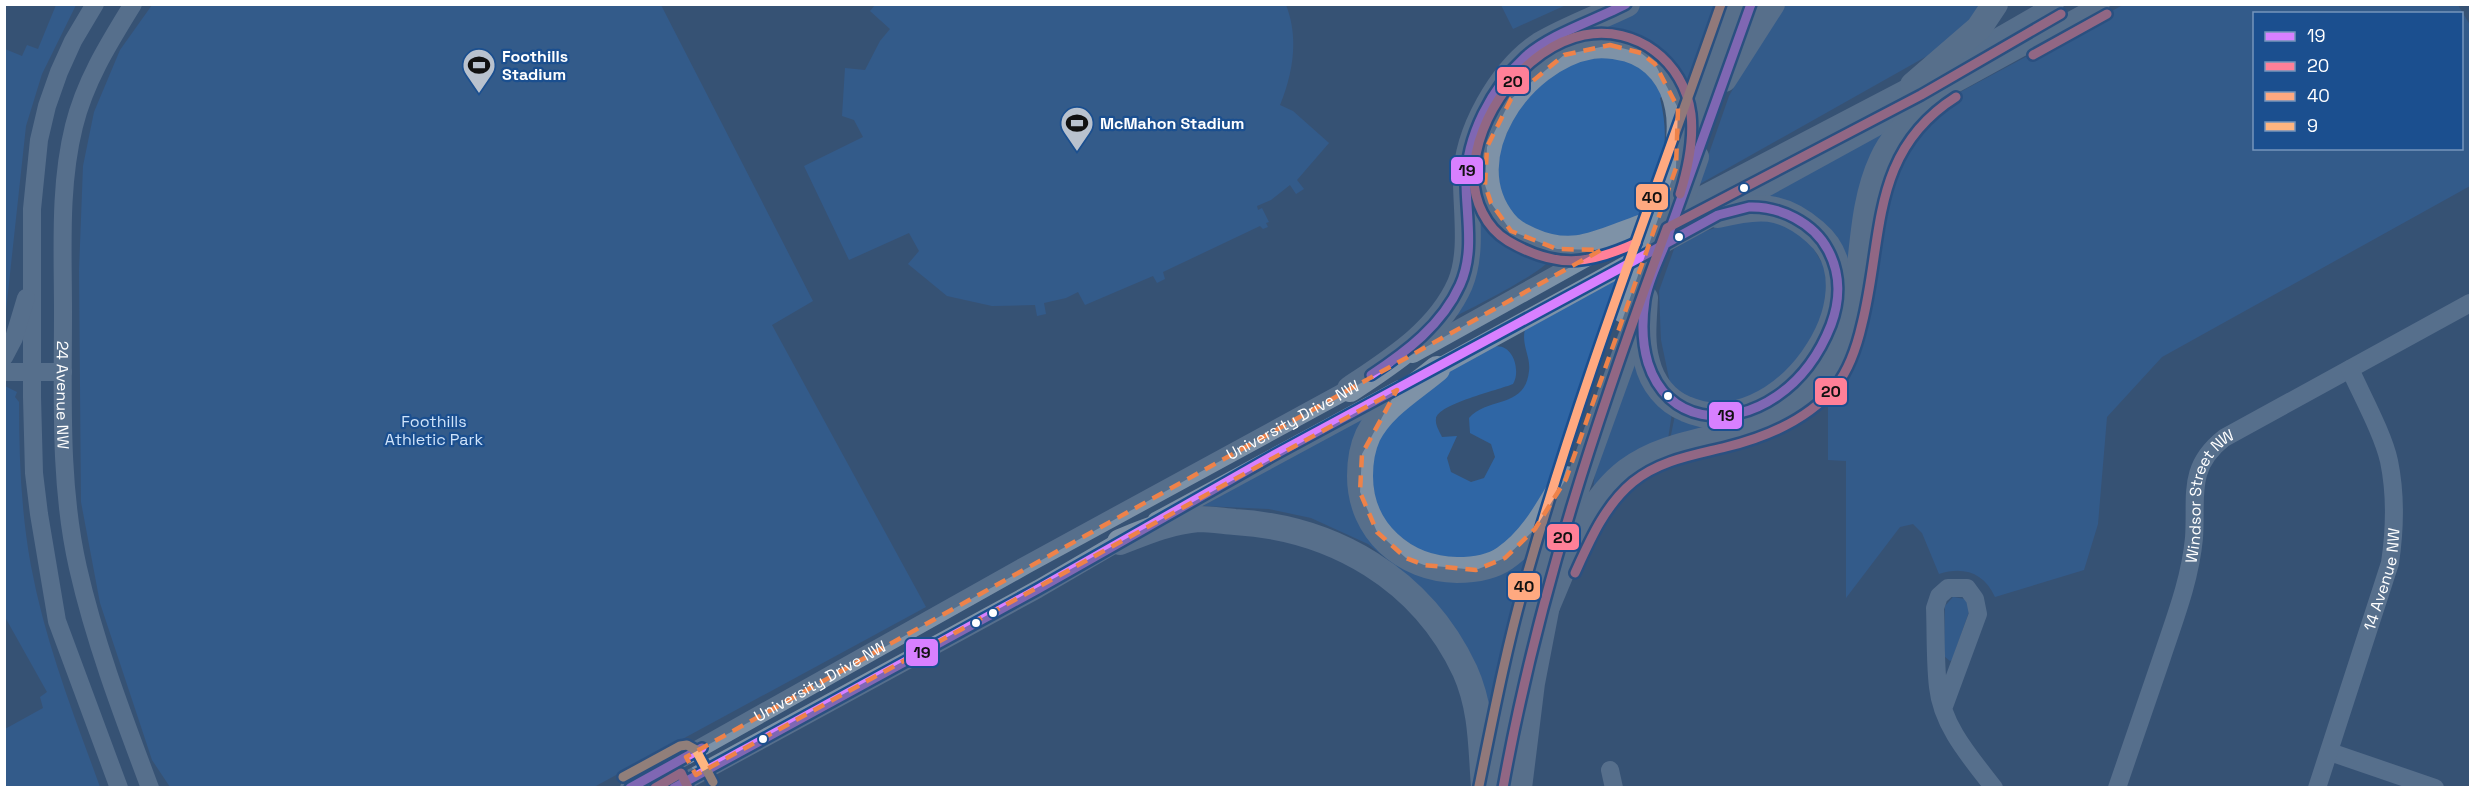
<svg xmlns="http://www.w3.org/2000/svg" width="2475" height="792" font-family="'Space Grotesk',sans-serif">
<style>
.green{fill:#2f66a5;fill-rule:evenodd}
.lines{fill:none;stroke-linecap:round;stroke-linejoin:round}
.minor{stroke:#7d92a8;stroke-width:18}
.highway{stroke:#7e92a7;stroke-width:26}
.highway-bridge{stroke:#7e92a7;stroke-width:26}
.bus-1-casing{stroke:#1b4f8f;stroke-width:14}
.bus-2-casing{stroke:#1b4f8f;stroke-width:14}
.bus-3-casing{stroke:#1b4f8f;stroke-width:14}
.bus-4-casing{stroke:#1b4f8f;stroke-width:14}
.bus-1{stroke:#d880ff;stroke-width:9}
.bus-2{stroke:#ff8098;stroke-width:9}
.bus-3{stroke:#ffa980;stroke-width:9}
.bus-4{stroke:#ffb580;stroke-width:9}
.marked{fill:none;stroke:#ee8249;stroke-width:4.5;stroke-dasharray:12 8;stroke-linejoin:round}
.bus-dot{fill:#fff;stroke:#1b4f8f;stroke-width:2}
.labels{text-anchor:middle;stroke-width:4.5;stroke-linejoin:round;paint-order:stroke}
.poi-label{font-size:16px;font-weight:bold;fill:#fff;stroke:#1b4f8f;text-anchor:start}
.street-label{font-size:16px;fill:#fff;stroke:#1b4f8f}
.park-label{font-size:16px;fill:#cfe3fa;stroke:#1b4f8f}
.line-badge{stroke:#1b4f8f;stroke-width:2}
.pale-badge-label{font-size:16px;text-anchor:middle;font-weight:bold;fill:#111}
</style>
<rect width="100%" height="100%" fill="#365274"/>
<g class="green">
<polygon points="56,5 76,5 42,74 26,126 5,320 5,49 22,56 27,45 38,49"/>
<polygon points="152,5 661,5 813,301 772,325 926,607 594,787 170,787 152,760 100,603 81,502 79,271 83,166 94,112 120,50"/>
<path d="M875,5h411c13,33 7,68 -6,100l13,6 36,32 -32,37 7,9 -8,5 -6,-9 -19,15 -14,6 1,4 4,-2 7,14 -3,1 2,4 -5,2 -3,-3 -97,46 2,7 -8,4 -4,-7 -68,29 -7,-13 -12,6 -22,5 2,11 -9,2 -2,-11 -43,1 -45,-10 -39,-32 11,-13 -10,-18 -60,27 -45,-94 59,-29 -9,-17 -12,-4 3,-48 20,2 15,-29 10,-12 -20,-18z"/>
<polygon points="1501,5 1566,5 1513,29"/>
<path d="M1641,5h85l-40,113h-3c-1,-26 -13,-52 -36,-65 -104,-53 -227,109 -136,185 12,11 27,13 41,20 -14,18 -83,51 -107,64l17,-32 7,-19 5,-38 -1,-68 5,-26 12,-28 21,-30 27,-26z"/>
<polygon points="1779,5 1987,5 1936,51 1698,185 1729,96"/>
<path d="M2123,5h335l12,20v161l-308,171 -55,60 -9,107 -14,46 -89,27c-11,-24 -31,-31 -56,-23l-17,-41 -9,-9 -13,3 -54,71v-137l-18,-1v-69l25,-38 10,-25 7,-28 13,-114 9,-27 42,-53zM2254,14h208v134h-208z"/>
<path d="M1587,52l55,13 22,30 -4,3c11,46 2,73 -14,115l-28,15 -66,16 -47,-32 -13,-48 35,-74z"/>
<path d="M1898,123l-25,35 -6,14c-4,27 -9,54 -12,81 -8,63 -17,128 -82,158 -31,15 -67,20 -100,31l-3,-2 5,-25 4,-1c116,57 250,-174 91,-213l-1,-5z"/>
<polygon points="1750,215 1802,229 1832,280 1816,342 1759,399 1698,409 1670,383 1661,340 1659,291 1674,249 1701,233"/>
<path d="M1624,274l-16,47 3,3 -63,171 -49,60 -60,9 -63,-44 -7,-73c20,-21 39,-45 60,-65 12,-10 46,-27 61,-34 21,-9 32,21 23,36 -14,6 -76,20 -77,35 -1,6 4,13 6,18l15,-1 -10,22 4,14 20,10 13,-4 11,-21 -4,-13 -21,-11 -1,-15c21,-22 56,-9 60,-47 2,-14 -8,-26 -4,-42z"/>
<polygon points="1636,345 1672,413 1668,439 1593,491 1595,472"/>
<path d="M5,386l12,6 -2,5 4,5c0,55 2,110 12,164 14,76 43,149 69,221h-95v-58l38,-21 -3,-11 7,-5 -42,-75z"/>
<polygon points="1378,405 1351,475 1418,572 1529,554 1524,594 1492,740 1436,605 1403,572 1368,544 1311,518 1269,509 1203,506"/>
<polygon points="1953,597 1965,599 1970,609 1952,660 1950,661 1944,656 1945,606"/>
</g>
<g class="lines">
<g class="minor">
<polyline points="95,4 73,41 59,72 47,106 39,140 32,209 32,397 34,473 39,514 57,621 119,788"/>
<path id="s1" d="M133,4c-24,39 -48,77 -59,122 -15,60 -11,124 -11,185 0,85 -4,174 15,257 17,75 45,148 72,220"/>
<polyline points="1949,65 2055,4"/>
<polyline points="1675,209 1922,80"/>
<polyline points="1413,354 1604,248"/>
<polyline points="4,357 14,338 26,298"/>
<polyline points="4,372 63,372"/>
<polyline points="1427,374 2101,4"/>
<polyline points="1156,521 1400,389"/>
<path d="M1943,709l35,-95 -3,-15 -8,-11h-19l-9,8 -4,12c1,26 0,53 3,79 4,39 33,71 56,101"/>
<polyline points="2330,752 2435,788"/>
<polyline points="1610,770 1614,788"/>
<path id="s2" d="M629,788l397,-223 334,-182"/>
<polyline points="673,788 1038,589 1129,536"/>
<path id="s3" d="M2117,788c15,-44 30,-87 45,-131 13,-39 28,-77 32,-119 3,-41 -8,-70 30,-100l246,-135"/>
<path id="s4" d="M2317,788l73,-225c5,-34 6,-68 -1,-102 -6,-27 -27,-65 -39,-92"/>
</g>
<g class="highway">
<polyline points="1724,79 1772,4"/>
<polyline points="1913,85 1979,28 1995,4"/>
<polyline points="1684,145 1734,4"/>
<path d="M1643,227c-43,15 -69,33 -113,13 -11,-5 -19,-9 -26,-18 -52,-64 16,-164 88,-176 12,-2 24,0 36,3 28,8 45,32 50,59 4,19 0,40 -2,60"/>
<path d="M1645,298c-1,21 -4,44 2,64 5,21 19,39 39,47 92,40 202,-115 129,-177 -33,-29 -57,-27 -97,-17"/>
<path d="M1437,369c-25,21 -54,37 -69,66 -6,13 -8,27 -8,41 0,55 44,93 97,94 17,0 34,-2 48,-12 28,-19 44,-51 61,-79"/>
<path d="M1350,389c42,-28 89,-57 110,-105 13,-31 6,-71 6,-104 0,-47 35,-109 74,-135 25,-15 60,-28 87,-41"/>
<path d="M1120,542c25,-10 51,-21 79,-23 11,0 24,2 36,3 99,6 187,57 230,149 17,38 16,76 19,117"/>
<polyline points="1559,551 1578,484 1638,318"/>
<path d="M1545,611c21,-47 39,-107 82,-140 32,-24 72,-29 110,-39 37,-11 75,-33 97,-65 5,-8 9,-20 12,-29 20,-57 10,-122 36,-178 11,-25 32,-43 51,-63"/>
<polyline points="1493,774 1520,649 1552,527"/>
<polyline points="1519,788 1532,683 1549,595"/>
</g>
<g class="highway-bridge">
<polyline points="1682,197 1696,157"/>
<polyline points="1624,310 1676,168"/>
</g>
<defs>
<g id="bus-1">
<path d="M1749,207c31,-1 65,16 79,43 13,24 12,51 3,75 -11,28 -29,54 -54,71 -48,33 -110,27 -129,-33 -6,-20 -6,-43 -3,-63 3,-19 13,-38 20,-56l53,-29z"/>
<polyline points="1665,244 1751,4"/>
<path d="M1371,375c35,-23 71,-50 89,-90 15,-33 6,-69 6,-103 0,-46 26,-95 59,-125 25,-23 71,-37 101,-53"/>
<polyline points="630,788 702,748"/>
<polyline points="674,788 1038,589 1274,455 1665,244"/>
</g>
<g id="bus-2">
<polyline points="2033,55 2107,14"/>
<path d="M1636,243c-49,22 -80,26 -128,-2 -22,-13 -35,-41 -34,-66 0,-58 51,-128 110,-140 52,-10 100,26 107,79 3,27 -3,54 -11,80"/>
<path d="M1575,573c15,-33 30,-68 58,-91 27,-22 61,-27 93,-35 41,-10 83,-28 110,-61 14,-18 21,-40 26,-62 22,-87 7,-172 94,-227"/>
<polyline points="655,788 681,773 688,788"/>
<path d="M1503,788c35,-195 96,-376 164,-560l254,-133 140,-81"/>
</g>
<path id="bus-3" d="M1479,786c14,-69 27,-137 46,-204 55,-196 129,-386 196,-578"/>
<polyline id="bus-4" points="623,777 680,746 687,745 696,750 713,782"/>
</defs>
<use href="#bus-1" class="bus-1-casing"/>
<use href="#bus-2" class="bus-2-casing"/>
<use href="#bus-3" class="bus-3-casing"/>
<use href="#bus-4" class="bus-4-casing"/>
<use href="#bus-1" class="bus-1"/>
<use href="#bus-2" class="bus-2"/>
<use href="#bus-3" class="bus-3"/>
<use href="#bus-4" class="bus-4"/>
</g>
<path d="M0 0H2475V792H0ZM1610,45l31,8 14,11 23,44 -2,60 -110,311 -31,50 -30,29 -29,12 -52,-5 -18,-7 -29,-26 -17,-40 2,-38 35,-64 -701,385 -10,-18 915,-507 -44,-1 -46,-18 -20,-28 -6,-18 2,-38 24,-48 53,-44z" fill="#365274" fill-opacity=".55" fill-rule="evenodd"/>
<path class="marked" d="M1610,45l31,8 14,11 23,44 -2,60 -110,311 -31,50 -30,29 -29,12 -52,-5 -18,-7 -29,-26 -17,-40 2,-38 35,-64 -701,385 -10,-18 915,-507 -44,-1 -46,-18 -20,-28 -6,-18 2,-38 24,-48 53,-44z"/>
<defs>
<symbol id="stadium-pin" viewBox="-11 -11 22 30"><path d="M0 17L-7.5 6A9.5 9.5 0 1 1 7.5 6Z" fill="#b9c2ce" stroke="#1b4f8f"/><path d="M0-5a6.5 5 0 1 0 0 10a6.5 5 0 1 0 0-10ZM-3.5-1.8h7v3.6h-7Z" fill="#111"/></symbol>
</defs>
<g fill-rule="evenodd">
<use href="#stadium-pin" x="460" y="46" width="38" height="52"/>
<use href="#stadium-pin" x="1058" y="104" width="38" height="52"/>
</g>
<g class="bus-dot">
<circle cx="1744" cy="188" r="5"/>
<circle cx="1679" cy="237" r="5"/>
<circle cx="1668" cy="396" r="5"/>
<circle cx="993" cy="613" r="5"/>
<circle cx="976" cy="623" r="5"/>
<circle cx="763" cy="739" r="5"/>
</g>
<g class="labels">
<g class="poi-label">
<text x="502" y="62">Foothills<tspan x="502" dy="18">Stadium</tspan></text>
<text x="1100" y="129">McMahon Stadium</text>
</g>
<g class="street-label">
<text dy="6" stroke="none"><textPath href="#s1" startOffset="406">24 Avenue NW</textPath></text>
<text dy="6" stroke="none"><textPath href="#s2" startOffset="759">University Drive NW</textPath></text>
<text dy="6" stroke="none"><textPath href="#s3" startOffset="309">Windsor Street NW</textPath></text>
<text dy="6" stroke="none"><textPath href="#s4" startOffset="219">14 Avenue NW</textPath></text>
<text dy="6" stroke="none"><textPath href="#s2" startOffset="219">University Drive NW</textPath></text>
</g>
<g class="park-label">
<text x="434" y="427">Foothills<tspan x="434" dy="18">Athletic Park</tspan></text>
</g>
</g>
<g class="line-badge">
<rect x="1496" y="66" width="34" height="29" rx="6" fill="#ff8098"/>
<rect x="1450" y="156" width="34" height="29" rx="6" fill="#d880ff"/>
<rect x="1635" y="183" width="34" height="28" rx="6" fill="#ffa980"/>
<rect x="1814" y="377" width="34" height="29" rx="6" fill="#ff8098"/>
<rect x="1708" y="401" width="35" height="29" rx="6" fill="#d880ff"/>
<rect x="1546" y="523" width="34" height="28" rx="6" fill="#ff8098"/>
<rect x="1507" y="572" width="34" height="29" rx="6" fill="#ffa980"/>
<rect x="905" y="638" width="34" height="29" rx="6" fill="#d880ff"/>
</g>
<g class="pale-badge-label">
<text x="1513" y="87">20</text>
<text x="1467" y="176">19</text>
<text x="1652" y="203">40</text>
<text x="1831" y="397">20</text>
<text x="1726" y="421">19</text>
<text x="1563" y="543">20</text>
<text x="1524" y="592">40</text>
<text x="922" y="658">19</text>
</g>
<rect width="2475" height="792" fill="none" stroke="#ffffff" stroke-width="12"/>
<rect x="2253" y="12" width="210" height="138" fill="#1b4f8f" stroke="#7695bc" stroke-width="1.5"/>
<rect x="2265" y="32" width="30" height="9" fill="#d880ff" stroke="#7695bc" stroke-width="1.5"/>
<text x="2307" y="42" font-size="18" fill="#ffffff">19</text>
<rect x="2265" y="62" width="30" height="9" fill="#ff8098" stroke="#7695bc" stroke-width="1.5"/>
<text x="2307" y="72" font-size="18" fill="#ffffff">20</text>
<rect x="2265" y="92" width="30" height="9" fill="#ffa980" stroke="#7695bc" stroke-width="1.5"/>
<text x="2307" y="102" font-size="18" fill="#ffffff">40</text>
<rect x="2265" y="122" width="30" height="9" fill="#ffb580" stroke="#7695bc" stroke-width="1.5"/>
<text x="2307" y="132" font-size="18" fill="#ffffff">9</text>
</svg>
